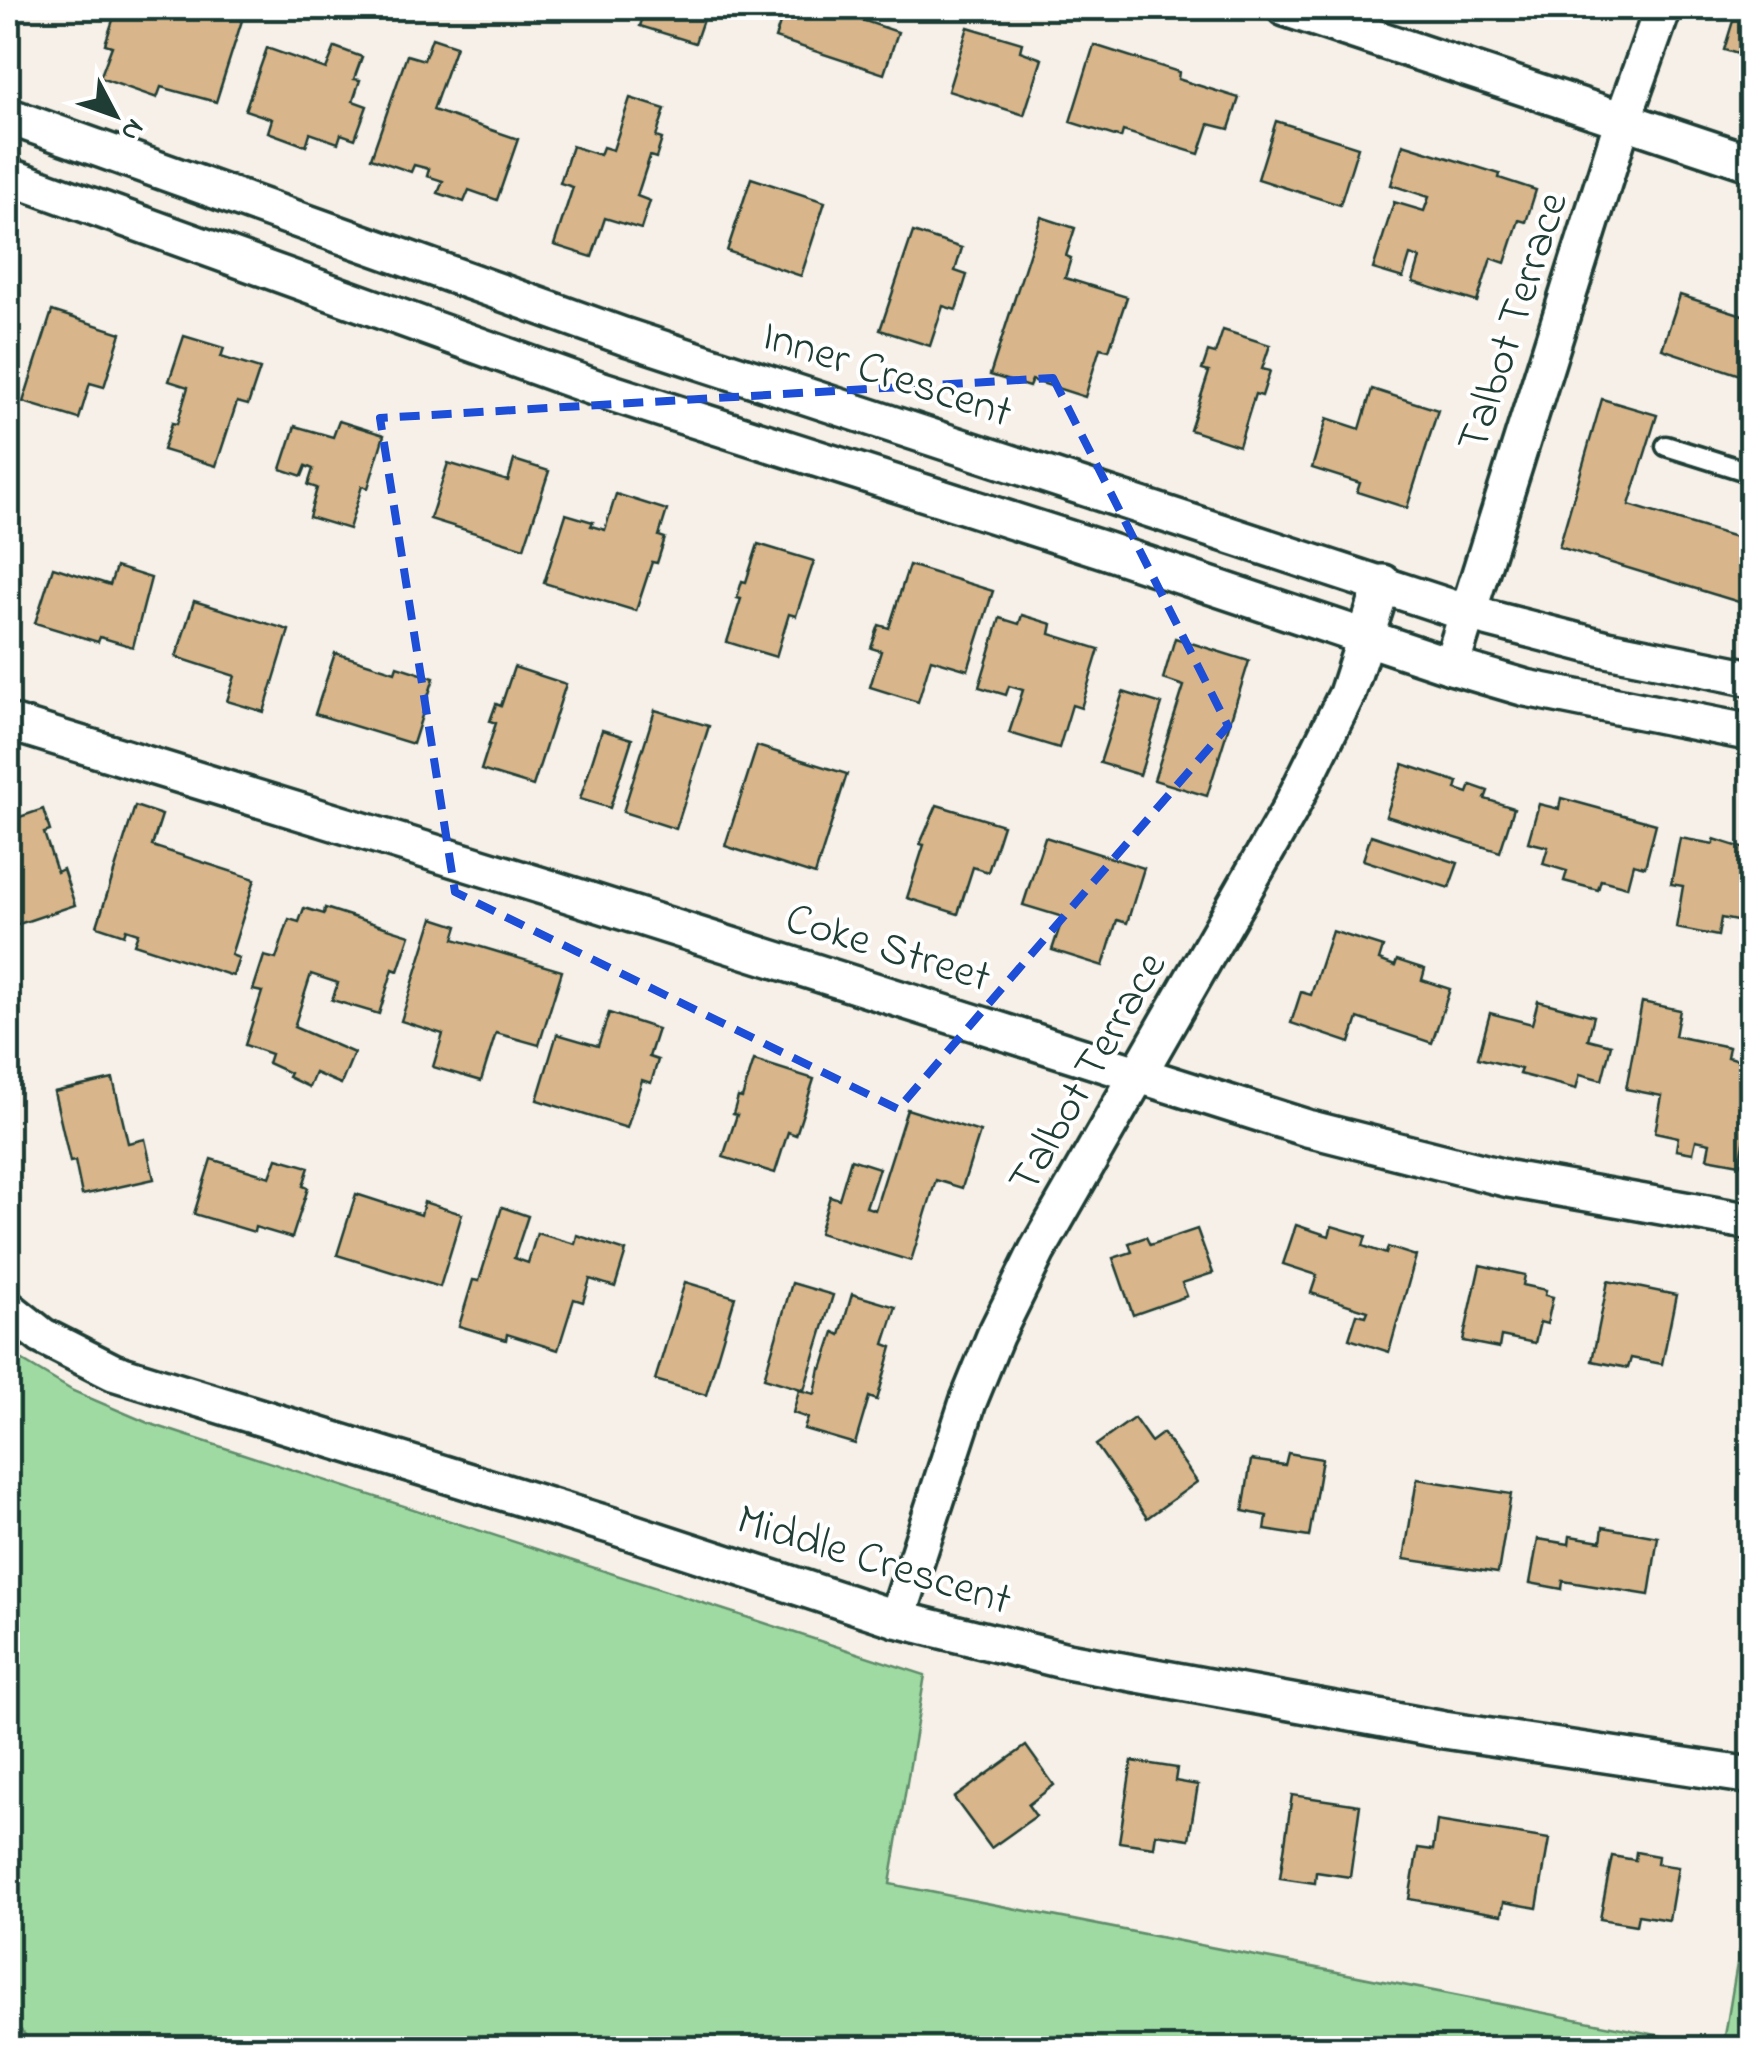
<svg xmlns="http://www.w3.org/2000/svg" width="1759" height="2056" font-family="'Indie Flower',sans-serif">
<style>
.green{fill:#9edaa1;stroke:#5e8c6a;stroke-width:2.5}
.building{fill:#d8b58a;stroke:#1f3d34;stroke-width:2.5}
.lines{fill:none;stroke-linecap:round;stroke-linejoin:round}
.lane-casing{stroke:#1f3d34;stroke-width:25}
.street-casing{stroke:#1f3d34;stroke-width:42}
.lane{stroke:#fff;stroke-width:18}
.street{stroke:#fff;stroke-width:35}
.marked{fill:none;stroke:#1d4ed8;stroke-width:8;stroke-dasharray:20 12;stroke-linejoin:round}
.labels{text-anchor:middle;stroke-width:8;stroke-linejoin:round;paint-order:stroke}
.street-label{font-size:45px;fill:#1f3d34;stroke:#fff}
</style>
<rect width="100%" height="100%" fill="#f7f0e8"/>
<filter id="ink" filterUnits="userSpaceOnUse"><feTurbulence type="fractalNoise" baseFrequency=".01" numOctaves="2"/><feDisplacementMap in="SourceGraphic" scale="20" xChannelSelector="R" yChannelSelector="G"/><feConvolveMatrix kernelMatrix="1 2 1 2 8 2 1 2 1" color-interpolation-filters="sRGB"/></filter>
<g filter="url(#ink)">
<polygon class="green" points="8,1352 73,1391 148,1423 925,1675 890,1884 1723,2048 1751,1879 1751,2048 37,2048 8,2016"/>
<g class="building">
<polygon points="117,8 178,8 192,13 194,8 246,8 216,102 161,87 157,98 100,78 112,46 105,44"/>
<polygon points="646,8 724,8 722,13 707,8 695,43 640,26"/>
<polygon points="785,8 836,8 835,11 898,32 884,74 775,38"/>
<polygon points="1737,8 1752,8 1752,58 1724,50"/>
<polygon points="968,27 1022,43 1020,51 1042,59 1024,115 948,91"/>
<polygon points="432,38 456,46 433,110 518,139 497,200 469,190 464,202 438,193 443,181 427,176 429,169 414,165 411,172 371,158 407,55 424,60"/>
<polygon points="1094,45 1179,72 1178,79 1239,98 1229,129 1209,124 1199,154 1123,131 1121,138 1070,122"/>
<polygon points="335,47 362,57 354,79 360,80 353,101 367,106 355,139 341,134 338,143 310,133 306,146 268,132 272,119 245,110 267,48 326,69"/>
<polygon points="630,98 665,109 656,137 662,139 656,158 650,156 637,196 650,201 641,229 605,218 592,257 554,245 573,187 560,183 572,146 600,155 603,147 613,150"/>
<polygon points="1276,121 1358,147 1340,205 1258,179"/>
<polygon points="1403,144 1500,174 1499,178 1536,190 1526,222 1519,220 1505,263 1491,258 1477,302 1413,282 1420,258 1410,255 1403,278 1373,269 1394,202 1424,211 1429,197 1391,185"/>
<polygon points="751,178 825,202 801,276 727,251"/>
<polygon points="1041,217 1075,228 1066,256 1071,258 1065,278 1127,297 1109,350 1100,348 1085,397 1032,380 1029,387 990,375"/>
<polygon points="913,232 962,248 955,271 967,275 956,310 943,306 930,346 880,330"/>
<polygon points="1680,295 1752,318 1752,379 1662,349"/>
<polygon points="52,311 121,333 104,387 90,383 79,419 23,402"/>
<polygon points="1223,330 1270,345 1262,369 1270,371 1262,396 1255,394 1239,446 1190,430 1209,372 1202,370 1208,352 1215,354"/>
<polygon points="184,336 224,348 221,357 260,369 248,405 237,402 216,466 163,450 172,423 177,424 188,387 169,381"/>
<polygon points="1372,389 1438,410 1407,508 1357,492 1360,483 1312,468 1327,418 1360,429"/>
<polygon points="1602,399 1657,415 1629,505 1752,542 1752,606 1559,547"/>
<polygon points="339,421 384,435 368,488 362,486 349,529 309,517 317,488 308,485 313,469 306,466 302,476 281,469 295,426 333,437"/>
<polygon points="514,460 549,471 524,548 430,519 448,463 508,481"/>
<polygon points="616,494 667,510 659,536 665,538 657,563 652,562 636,611 544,583 566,514 593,522 591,526 605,530"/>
<polygon points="758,544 814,561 796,616 789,614 776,657 727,642 741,599 737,598 742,581 746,582"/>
<polygon points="909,565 993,591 968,670 931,659 918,702 870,687 881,651 871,648 879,625 889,628"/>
<polygon points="53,567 110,585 116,567 151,578 133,647 100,637 98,642 35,623"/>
<polygon points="194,601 289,630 264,712 227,701 235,676 176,657"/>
<polygon points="1022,615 1052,624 1050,634 1099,649 1081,708 1072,705 1059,748 1009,733 1023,690 1009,686 1006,695 979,687 1000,618 1019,624"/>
<polygon points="1175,638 1249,661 1207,796 1154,780 1184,686 1163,679"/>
<polygon points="335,653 395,672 397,666 434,678 413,744 315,714"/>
<polygon points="514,667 566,684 533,786 481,770 496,723 490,721 496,704 501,706"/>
<polygon points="1123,692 1162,704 1140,775 1100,763"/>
<polygon points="655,710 709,726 676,829 623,812"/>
<polygon points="602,730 632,739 610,808 580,799"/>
<polygon points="757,746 847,774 815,875 725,846"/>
<polygon points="1403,764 1458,782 1456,789 1468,793 1471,785 1488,791 1485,799 1514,808 1500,852 1386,816"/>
<polygon points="1561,798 1656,824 1645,867 1633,864 1627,887 1601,880 1598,890 1564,881 1567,871 1543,864 1548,847 1528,842 1539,804 1559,809"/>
<polygon points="937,805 1003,825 988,872 973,867 958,914 907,898 924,845 920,844"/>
<polygon points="135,806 162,815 152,846 255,879 231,955 239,958 233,976 134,944 138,933 126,929 124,935 97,926"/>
<polygon points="43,809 50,831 44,833 57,872 63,869 75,905 10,927 8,821"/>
<polygon points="1371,835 1458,863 1449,888 1363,860"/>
<polygon points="1045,837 1144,868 1127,923 1117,920 1103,966 1052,950 1063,917 1023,905"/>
<polygon points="1680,838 1714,844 1714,839 1749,850 1752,844 1752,913 1749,912 1747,923 1721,918 1718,936 1676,928 1683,886 1671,884"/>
<polygon points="304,908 324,914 325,908 410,935 398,971 393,969 379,1014 332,1000 338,983 311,974 294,1027 354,1053 341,1084 315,1073 309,1087 288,1077 290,1073 268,1063 271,1054 245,1045 262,992 253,990 264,956 276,959 289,919 299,922"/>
<polygon points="433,918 458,926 454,939 562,971 539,1045 496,1033 481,1081 433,1067 443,1034 401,1021"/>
<polygon points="1332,931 1383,947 1379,960 1395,966 1397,960 1425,969 1422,980 1450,989 1432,1043 1358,1018 1350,1043 1291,1023 1301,992 1311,995"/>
<polygon points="1538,1001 1594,1016 1588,1039 1611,1045 1602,1080 1580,1074 1576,1089 1519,1074 1521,1069 1478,1058 1490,1013 1532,1024"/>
<polygon points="1642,1002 1680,1010 1675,1036 1729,1047 1727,1057 1751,1062 1740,1120 1748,1122 1740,1164 1707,1158 1710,1143 1696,1140 1693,1153 1676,1150 1678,1137 1655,1132 1662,1096 1626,1089"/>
<polygon points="609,1013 658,1029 649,1057 658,1060 651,1083 642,1080 627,1128 537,1100 557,1034 598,1046"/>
<polygon points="754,1060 814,1079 796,1135 788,1132 775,1173 723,1157 737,1115 733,1114 738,1097 742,1098"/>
<polygon points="113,1079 128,1143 145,1139 154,1179 82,1195 75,1161 70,1162 54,1092"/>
<polygon points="907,1109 980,1132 962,1188 936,1180 911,1261 819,1233 830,1196 839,1199 851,1159 879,1168 866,1207 875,1210"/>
<polygon points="277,1158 309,1167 303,1186 308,1188 292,1238 255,1227 254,1232 194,1214 211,1159 270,1177"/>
<polygon points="356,1194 421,1215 424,1202 462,1214 440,1287 337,1255"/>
<polygon points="502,1207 528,1216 514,1258 528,1263 537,1233 575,1244 577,1235 626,1251 615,1287 590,1279 583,1302 574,1299 558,1350 507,1334 506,1340 459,1326 473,1280 479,1281"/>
<polygon points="1296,1225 1329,1236 1332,1226 1366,1236 1363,1246 1386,1254 1388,1247 1416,1256 1389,1352 1349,1339 1357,1314 1366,1316 1368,1311 1311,1293 1317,1275 1283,1264"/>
<polygon points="1197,1229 1213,1273 1182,1283 1187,1296 1133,1315 1113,1258 1132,1252 1129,1243 1146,1237 1150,1245"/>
<polygon points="1480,1265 1525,1275 1523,1285 1546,1290 1545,1295 1553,1297 1547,1324 1540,1322 1535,1343 1501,1336 1499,1348 1463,1341"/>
<polygon points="1608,1281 1676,1295 1662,1364 1631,1358 1628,1368 1592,1361"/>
<polygon points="685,1282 735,1297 706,1395 655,1380"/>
<polygon points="792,1283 833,1295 804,1390 764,1378"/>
<polygon points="852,1294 896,1307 884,1344 892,1347 877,1400 869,1397 855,1444 804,1429 808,1418 793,1413 799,1390 815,1394 820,1368 822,1369 834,1332 840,1335"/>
<polygon points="1134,1418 1151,1442 1163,1433 1197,1482 1147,1518 1096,1445"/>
<polygon points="1288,1453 1322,1459 1309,1537 1265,1530 1267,1516 1243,1511 1251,1460 1285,1465"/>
<polygon points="1417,1479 1511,1494 1498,1573 1404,1559"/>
<polygon points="1603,1527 1658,1537 1649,1595 1563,1581 1562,1589 1530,1583 1538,1539 1569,1544 1570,1536 1601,1541"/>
<polygon points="1026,1746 1054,1785 1028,1805 1036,1816 991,1848 954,1798"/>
<polygon points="1132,1761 1177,1768 1175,1781 1198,1785 1189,1839 1156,1834 1154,1847 1119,1842"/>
<polygon points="1292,1795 1360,1805 1350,1877 1316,1872 1315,1883 1280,1878"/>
<polygon points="1437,1821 1549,1839 1537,1908 1504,1902 1502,1915 1409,1899 1418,1848 1433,1850"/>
<polygon points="1636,1852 1658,1856 1657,1864 1678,1867 1669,1920 1638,1915 1636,1925 1600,1919 1612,1856 1635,1860"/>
</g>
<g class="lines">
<defs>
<polyline id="lane" points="1666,446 1752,473"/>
<g id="street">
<polyline points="1285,8 1752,163"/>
<polyline points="8,116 623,336 1467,613 1607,649 1752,678"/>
<polyline points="8,176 596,388 1104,550 1451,666 1526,688 1752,733"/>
<polyline points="1451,666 1623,120 1663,8"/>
<polyline points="8,722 549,888 1307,1128 1509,1179 1752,1222"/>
<polyline points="8,1309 42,1336 113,1372 613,1526 897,1619 1067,1661 1444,1730 1752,1776"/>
<polyline points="897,1619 968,1402 995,1336 1037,1251 1289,811 1347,694 1383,583"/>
</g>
</defs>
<use href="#lane" class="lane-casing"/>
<use href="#street" class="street-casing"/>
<use href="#lane" class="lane"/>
<use href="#street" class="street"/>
</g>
</g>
<path class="marked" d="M1053,378l175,348 -330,383 -443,-217 -75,-474z"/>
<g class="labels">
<g class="street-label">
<text transform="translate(1510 321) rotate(-72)" y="16">Talbot Terrace</text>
<text transform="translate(888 371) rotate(18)" y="16">Inner Crescent</text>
<text transform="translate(889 945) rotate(17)" y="16">Coke Street</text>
<text transform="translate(1085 1071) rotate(-60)" y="16">Talbot Terrace</text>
<text transform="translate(875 1557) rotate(17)" y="16">Middle Crescent</text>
</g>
</g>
<rect width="1759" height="2056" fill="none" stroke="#fff" stroke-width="40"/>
<rect x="20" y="20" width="1719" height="2016" fill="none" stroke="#1f3d34" stroke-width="4" filter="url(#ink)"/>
<g transform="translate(115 115) rotate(131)" stroke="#ffffff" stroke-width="8" paint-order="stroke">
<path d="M0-8L18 38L0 25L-18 38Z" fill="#1f3d34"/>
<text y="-15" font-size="28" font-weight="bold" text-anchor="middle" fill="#1f3d34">N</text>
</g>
</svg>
